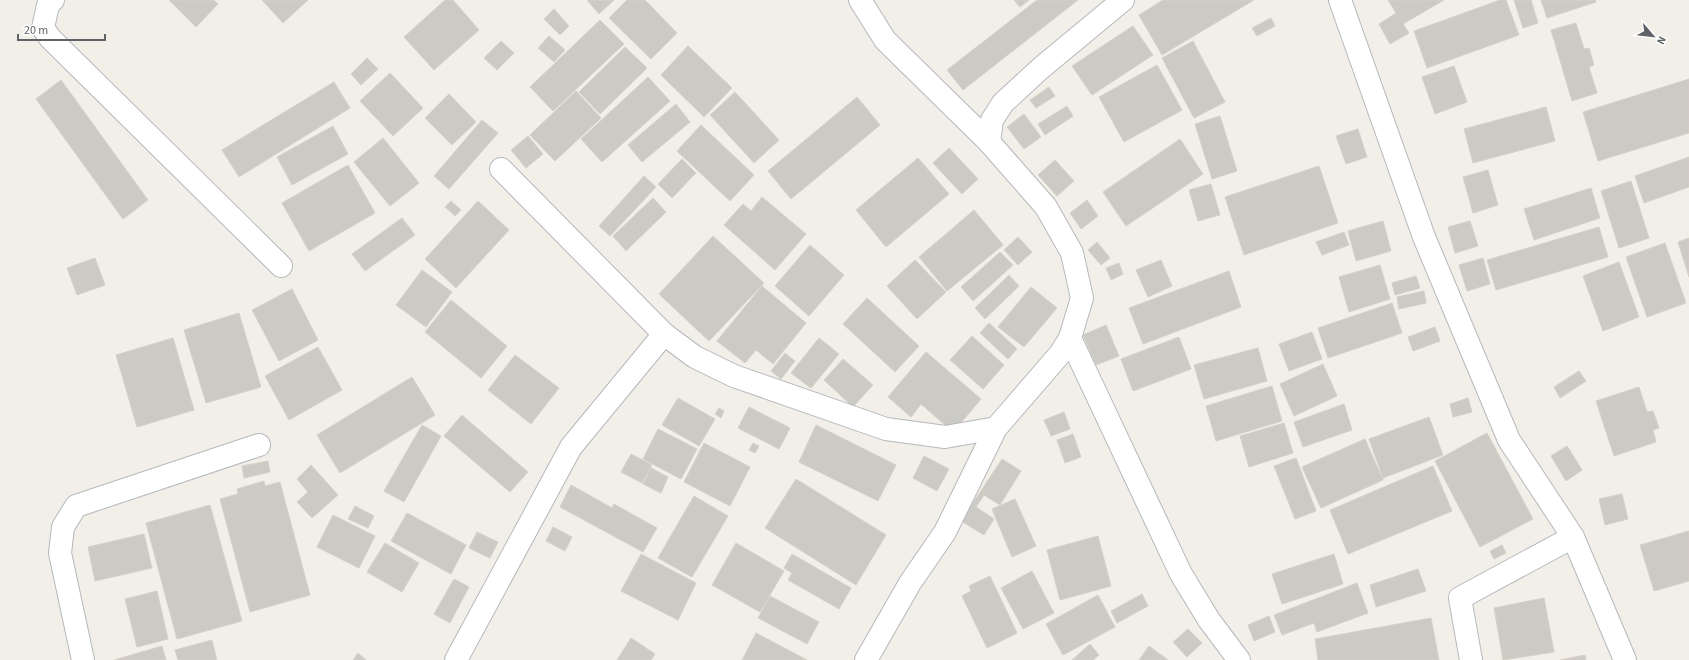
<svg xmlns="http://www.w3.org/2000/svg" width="1689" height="660" font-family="'Source Sans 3',sans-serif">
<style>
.building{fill:#cccac5;stroke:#d6d1c6}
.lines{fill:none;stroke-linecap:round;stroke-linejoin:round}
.minor-casing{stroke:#b5b8bc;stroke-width:24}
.minor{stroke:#fff;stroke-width:22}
</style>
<rect width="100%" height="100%" fill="#f1efe8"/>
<g class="building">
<polygon points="169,0 214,0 218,4 196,27"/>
<polygon points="262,0 308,0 283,23"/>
<polygon points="445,0 453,0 479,30 434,70 404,37"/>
<polygon points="587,0 614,0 599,14"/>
<polygon points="627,0 645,0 677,33 651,59 609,18"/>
<polygon points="1014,0 1029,0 1020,7"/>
<polygon points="1037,0 1078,0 963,90 947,70"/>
<polygon points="1163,0 1254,0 1162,55 1139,15"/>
<polygon points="1388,0 1444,0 1403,24 1409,33 1390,44 1379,24 1396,13"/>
<polygon points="1500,0 1506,0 1519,35 1427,68 1414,31"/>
<polygon points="1514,0 1531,0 1538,23 1523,28"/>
<polygon points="1541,0 1595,0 1596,2 1547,18"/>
<polygon points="554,9 569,26 560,35 544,19"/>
<polygon points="1271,18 1275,26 1257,36 1252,28"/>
<polygon points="600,20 624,44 553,111 530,87"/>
<polygon points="1576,23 1584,49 1589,48 1594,65 1589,67 1597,93 1572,101 1551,30"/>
<polygon points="1133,26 1153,55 1092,95 1072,66"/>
<polygon points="549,36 565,50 554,62 538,48"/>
<polygon points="501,41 514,53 497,70 484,58"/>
<polygon points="1193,41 1225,102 1194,118 1162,58"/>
<polygon points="688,46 732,88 704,117 661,75"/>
<polygon points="625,47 647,68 600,114 579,92"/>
<polygon points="367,58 378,69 361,85 351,74"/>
<polygon points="1157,65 1182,110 1124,142 1099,97"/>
<polygon points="1454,66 1467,102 1435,114 1422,77"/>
<polygon points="390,73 423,108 393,136 360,101"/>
<polygon points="648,77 670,101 602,162 581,139"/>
<polygon points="1689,79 1689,133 1598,161 1583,112"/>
<polygon points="61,80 148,200 123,219 36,99"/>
<polygon points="334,82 350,108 239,177 222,150"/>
<polygon points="1049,87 1055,96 1036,108 1030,100"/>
<polygon points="576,91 601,118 555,161 530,135"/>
<polygon points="735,92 779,140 754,163 710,115"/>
<polygon points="449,94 476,122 452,145 425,118"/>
<polygon points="857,97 880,125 791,199 768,171"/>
<polygon points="676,104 690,122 642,162 628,145"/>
<polygon points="1067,106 1073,116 1045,135 1038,124"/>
<polygon points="1546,107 1555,141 1473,163 1464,129"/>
<polygon points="1024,114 1041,137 1024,149 1007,127"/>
<polygon points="1220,116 1237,171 1212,179 1195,124"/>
<polygon points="482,120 498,133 449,189 434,176"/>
<polygon points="701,125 754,175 730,201 677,151"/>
<polygon points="333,126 348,154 292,185 277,157"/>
<polygon points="1358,129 1367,157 1346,164 1336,136"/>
<polygon points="528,136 543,154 526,168 511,150"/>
<polygon points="383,138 419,183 390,206 354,162"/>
<polygon points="1180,139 1203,174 1126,226 1103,192"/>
<polygon points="949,148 978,179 962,194 933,163"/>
<polygon points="1689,157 1689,187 1644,203 1635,176"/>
<polygon points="918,158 949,194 886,247 856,210"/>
<polygon points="682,159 696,173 672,198 658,184"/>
<polygon points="1055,160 1074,181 1057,196 1038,175"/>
<polygon points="348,165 375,213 309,251 282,203"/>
<polygon points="1319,166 1338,223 1244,255 1225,197"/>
<polygon points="1488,170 1498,205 1473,213 1463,177"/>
<polygon points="644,176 656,187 610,236 599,226"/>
<polygon points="1631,181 1649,238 1619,248 1601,191"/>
<polygon points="1211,184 1220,215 1198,221 1189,190"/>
<polygon points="1591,188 1600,218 1534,240 1524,209"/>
<polygon points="762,197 806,234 775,270 724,225 743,204 751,211"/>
<polygon points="653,198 666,212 626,251 613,236"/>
<polygon points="1087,200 1098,216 1081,229 1070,213"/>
<polygon points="451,201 461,210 455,216 445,207"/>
<polygon points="478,201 509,230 456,288 425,259"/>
<polygon points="974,210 1003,245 947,291 919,257"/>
<polygon points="402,218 415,235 365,271 352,254"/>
<polygon points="1383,221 1391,251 1356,261 1348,231"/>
<polygon points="1470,221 1478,246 1455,253 1448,227"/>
<polygon points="1599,227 1608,257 1496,290 1487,260"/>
<polygon points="1344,232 1349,245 1322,255 1316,242"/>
<polygon points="713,236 764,283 709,341 659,294"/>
<polygon points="1018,237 1032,252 1018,265 1004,250"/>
<polygon points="1689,238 1689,277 1678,242"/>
<polygon points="1097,242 1110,258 1101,265 1088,250"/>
<polygon points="1665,243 1686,303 1647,317 1626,257"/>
<polygon points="810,245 844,275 809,316 775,286"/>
<polygon points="1000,252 1013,265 973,301 961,287"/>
<polygon points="95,258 105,285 77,295 67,268"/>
<polygon points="1483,258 1490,284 1467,291 1459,265"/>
<polygon points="915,260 946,292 917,319 887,286"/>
<polygon points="1161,260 1172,286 1148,297 1136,270"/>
<polygon points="1619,262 1639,317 1603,331 1583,276"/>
<polygon points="1119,263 1123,274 1111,280 1106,268"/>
<polygon points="1380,265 1390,299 1349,312 1339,277"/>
<polygon points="422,270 452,292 426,327 396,305"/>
<polygon points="1229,271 1241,307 1143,344 1129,308"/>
<polygon points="1009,275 1019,286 985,319 975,308"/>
<polygon points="1416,276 1420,288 1395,295 1392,283"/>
<polygon points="762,286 806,323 773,364 756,350 745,363 717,341"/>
<polygon points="1031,287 1057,308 1024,347 998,327"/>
<polygon points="292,289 318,340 279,361 252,310"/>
<polygon points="1424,291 1426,303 1399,309 1397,297"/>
<polygon points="867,298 919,346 895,372 843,324"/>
<polygon points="451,300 507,346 481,378 425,332"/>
<polygon points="1392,303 1402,333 1328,358 1318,328"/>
<polygon points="239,313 261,387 206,403 184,330"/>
<polygon points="989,323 1017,349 1008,359 980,333"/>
<polygon points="1106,325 1119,356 1096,365 1083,335"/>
<polygon points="1435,327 1440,341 1413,351 1408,337"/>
<polygon points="1312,332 1322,359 1289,371 1279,344"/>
<polygon points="972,336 1004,365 983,389 950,360"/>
<polygon points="1179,337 1191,369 1133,391 1121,359"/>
<polygon points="173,338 194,410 137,427 116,355"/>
<polygon points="819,338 839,354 811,388 791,373"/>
<polygon points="318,347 342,390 289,420 265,376"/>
<polygon points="1258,348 1267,381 1204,399 1194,365"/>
<polygon points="926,352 981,399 953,432 921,404 911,417 888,397"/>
<polygon points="785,353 795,361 781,379 771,371"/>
<polygon points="515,355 559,388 531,424 488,390"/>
<polygon points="843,359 873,385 853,407 824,380"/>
<polygon points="1323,364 1337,396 1294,416 1280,384"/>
<polygon points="1579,371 1586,381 1560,398 1554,387"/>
<polygon points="412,377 435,415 340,473 317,435"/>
<polygon points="1272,386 1282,421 1216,441 1206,406"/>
<polygon points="1639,387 1647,412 1653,411 1659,428 1653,430 1656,442 1614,456 1596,401"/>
<polygon points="678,398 715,419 699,446 662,425"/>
<polygon points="1468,398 1472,412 1453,417 1450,404"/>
<polygon points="1344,404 1352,430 1303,447 1294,422"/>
<polygon points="749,407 790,428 779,449 738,428"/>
<polygon points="719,408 724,411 721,418 715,414"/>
<polygon points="1064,412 1070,429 1051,436 1044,420"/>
<polygon points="462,415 528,472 510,492 444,436"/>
<polygon points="1429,417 1443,455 1383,478 1369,439"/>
<polygon points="1284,423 1293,453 1249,467 1240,436"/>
<polygon points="422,425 441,436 404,502 384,491"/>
<polygon points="816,425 896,465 878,501 799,462"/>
<polygon points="658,429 697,449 681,479 643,459"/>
<polygon points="1487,433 1533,519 1480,547 1435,461"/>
<polygon points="1073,434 1081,457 1065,463 1057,440"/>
<polygon points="1365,439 1383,480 1321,508 1302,467"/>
<polygon points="704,443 750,467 730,506 684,482"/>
<polygon points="753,443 759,446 755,453 749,450"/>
<polygon points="1567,446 1582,470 1566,481 1551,456"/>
<polygon points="631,454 652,465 642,483 621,472"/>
<polygon points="924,456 949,469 937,491 913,478"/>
<polygon points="1296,458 1316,511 1295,519 1274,466"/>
<polygon points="1002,459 1021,471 1000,505 984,495 976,507 994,519 984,535 961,521"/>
<polygon points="268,461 270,472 244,478 242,466"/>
<polygon points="311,465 338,495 312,518 297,502 308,492 297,479"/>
<polygon points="1433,466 1452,511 1348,554 1330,510"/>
<polygon points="651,468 668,477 661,493 643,484"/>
<polygon points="796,479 886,535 856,585 765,528"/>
<polygon points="264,481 265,486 280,482 310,595 250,612 220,499 238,494 237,489"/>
<polygon points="571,485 612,508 614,504 657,528 643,552 560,507"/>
<polygon points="1622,494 1628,519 1605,525 1599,499"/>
<polygon points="694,496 728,516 692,577 658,558"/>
<polygon points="1015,499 1036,546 1012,557 992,509"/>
<polygon points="210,505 242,621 177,639 146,523"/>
<polygon points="355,506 374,516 368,528 348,519"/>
<polygon points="407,513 466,545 451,574 391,541"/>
<polygon points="333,515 375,536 359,568 317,547"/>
<polygon points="553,527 572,537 565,551 546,541"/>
<polygon points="1689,531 1689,581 1654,591 1640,545"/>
<polygon points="477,532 498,542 490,558 469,548"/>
<polygon points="144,534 152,568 95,581 88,547"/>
<polygon points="1098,536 1111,586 1060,600 1047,550"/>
<polygon points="385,543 419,563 402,592 367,572"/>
<polygon points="736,543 784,571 760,612 712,585"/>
<polygon points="1502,545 1506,553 1494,559 1490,551"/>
<polygon points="641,554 696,583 678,620 621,591"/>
<polygon points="792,554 851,588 839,609 788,580 792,573 784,568"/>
<polygon points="1334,554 1343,584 1282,604 1272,574"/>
<polygon points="1418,569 1426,591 1376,607 1370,585"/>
<polygon points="1032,571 1054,613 1023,629 1001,588"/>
<polygon points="990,576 1017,633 987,648 962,596 971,591 969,586"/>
<polygon points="454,579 469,587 450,623 434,614"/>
<polygon points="1357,583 1368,613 1317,632 1314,623 1282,635 1274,615"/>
<polygon points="157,591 168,639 137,647 125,599"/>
<polygon points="1142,594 1148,606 1117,623 1111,611"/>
<polygon points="1098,595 1115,627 1063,655 1046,624"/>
<polygon points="770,596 819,622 807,644 758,618"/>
<polygon points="1544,598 1554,652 1503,660 1494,608"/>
<polygon points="1269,616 1275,632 1254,641 1248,625"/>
<polygon points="1431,618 1439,660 1318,660 1315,639"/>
<polygon points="1188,629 1202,643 1187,657 1173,642"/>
<polygon points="756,633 807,660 742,660"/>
<polygon points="631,638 655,654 651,660 617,660"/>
<polygon points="212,640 217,660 178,660 175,650"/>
<polygon points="1090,644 1099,655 1093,660 1072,660"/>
<polygon points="162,646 166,660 114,660"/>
<polygon points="1149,646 1168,660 1139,660"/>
<polygon points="358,653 366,660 353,660"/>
<polygon points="1585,655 1586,660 1560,660"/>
</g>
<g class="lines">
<defs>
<g id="minor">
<polyline points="53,0 48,5 43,28 50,38 281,266"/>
<polyline points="860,0 885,40 989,142 1046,207 1072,253 1082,298 1070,338 1060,354 996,428 945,532 910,583 866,660"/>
<polyline points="1340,0 1424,237 1509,440 1573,537 1625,660"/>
<polyline points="989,142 992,120 1003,103 1041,68 1123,0"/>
<polyline points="501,169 664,334 695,357 734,376 886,429 945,437 996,428"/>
<polyline points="1070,338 1181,574 1209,620 1239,660"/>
<polyline points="83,660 60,553 63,527 76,506 259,445"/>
<polyline points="456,660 571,447 664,334"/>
<polyline points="1471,660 1460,598 1573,537"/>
</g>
</defs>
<use href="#minor" class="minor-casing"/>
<use href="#minor" class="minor"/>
</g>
<g transform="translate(1653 36) rotate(118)" stroke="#ffffff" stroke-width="3" paint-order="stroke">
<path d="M0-3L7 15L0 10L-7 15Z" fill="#5f6368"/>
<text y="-6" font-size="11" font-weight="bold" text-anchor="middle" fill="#5f6368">N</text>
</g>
<path d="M18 34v6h87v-6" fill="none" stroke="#5f6368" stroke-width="2"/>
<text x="24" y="34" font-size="12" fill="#5f6368" stroke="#ffffff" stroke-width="3" paint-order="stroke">20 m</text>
</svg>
